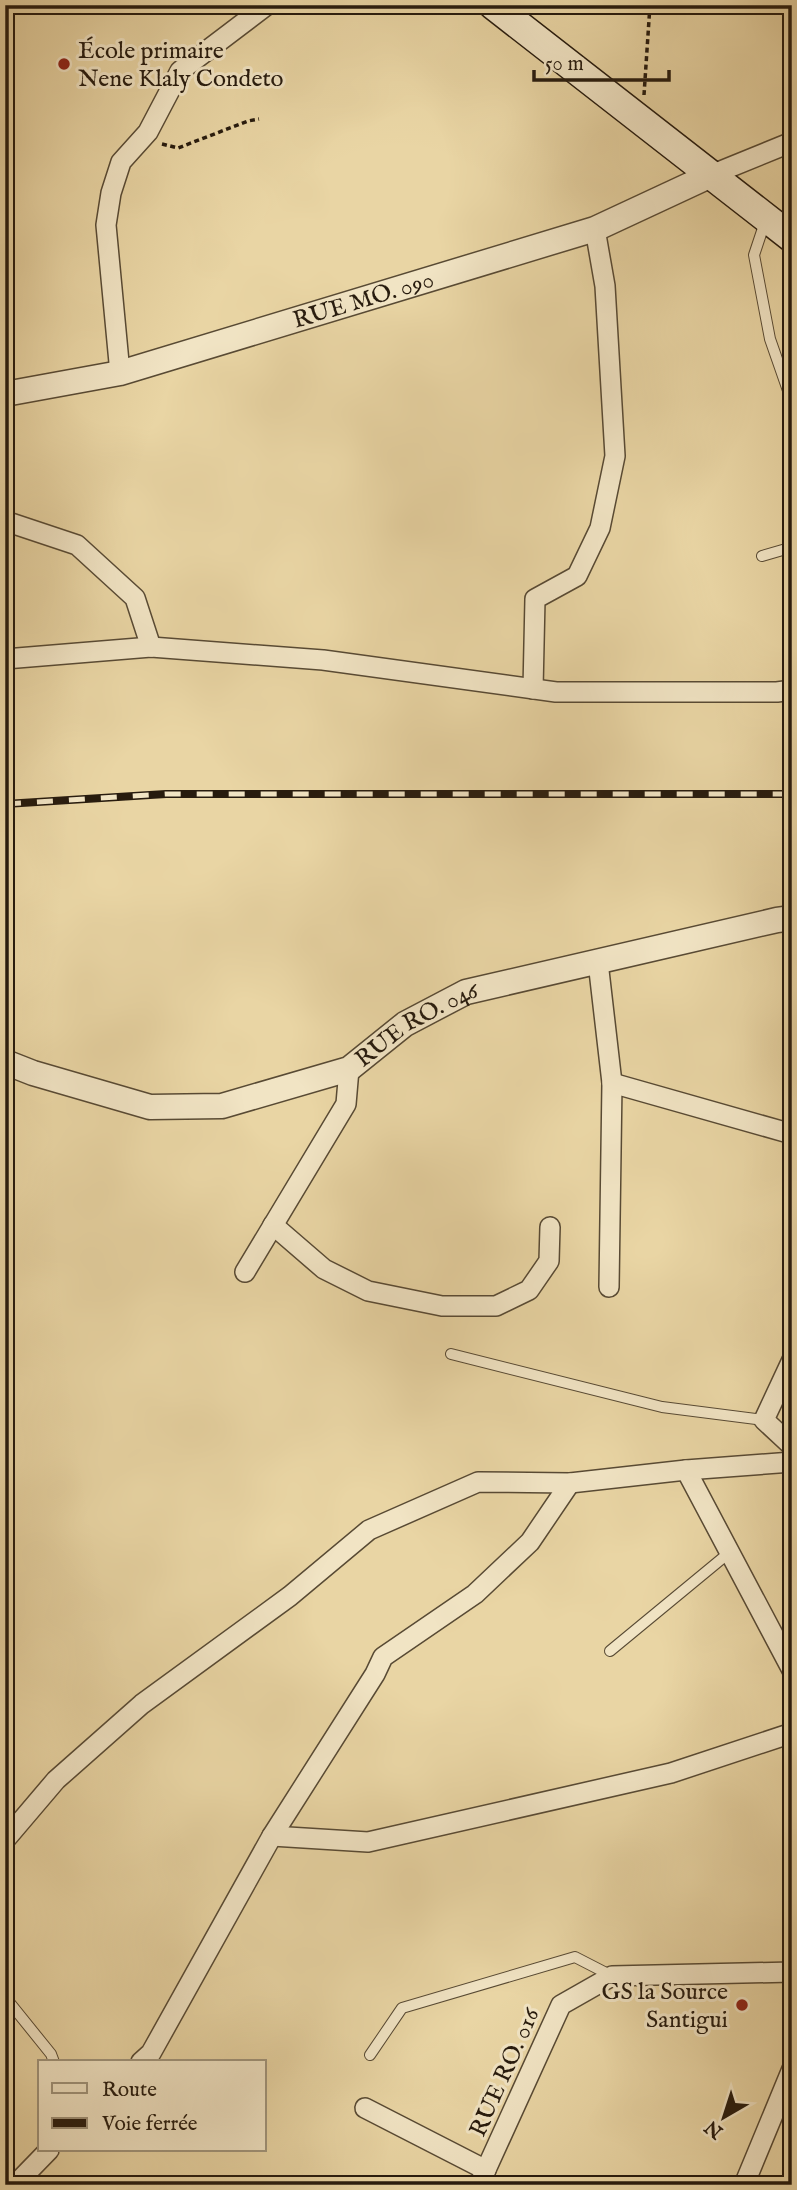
<svg xmlns="http://www.w3.org/2000/svg" width="797" height="2190" font-family="'IM FELL English',serif">
<style>
.lines{fill:none;stroke-linecap:round;stroke-linejoin:round}
.service-casing{stroke:#584a34;stroke-width:12}
.minor-casing{stroke:#584a34;stroke-width:22}
.tertiary-casing{stroke:#584a34;stroke-width:27}
.secondary-casing{stroke:#271b0e;stroke-width:31}
.path{stroke:#271b0e;stroke-width:3.5;stroke-dasharray:5 3.5;stroke-linecap:butt}
.service{stroke:#f1e4c4;stroke-width:10}
.minor{stroke:#f1e4c4;stroke-width:19}
.tertiary{stroke:#f1e4c4;stroke-width:24}
.secondary{stroke:#f1e4c4;stroke-width:28}
.rail-casing{stroke:#271b0e;stroke-width:8}
.rail{stroke:#f1e4c4;stroke-width:5;stroke-dasharray:16;stroke-linecap:butt}
.poi-dot{fill:#8f2418;stroke:#f1e4c4;stroke-width:2.5}
.labels{text-anchor:middle;stroke-width:6;stroke-linejoin:round;paint-order:stroke}
.poi-label{font-size:24px;fill:#271b0e;stroke:#f1e4c4;text-anchor:start}
.street-label{font-size:24px;fill:#271b0e;stroke:#f1e4c4}
</style>
<rect width="100%" height="100%" fill="#e9d5a4"/>
<filter id="stains"><feTurbulence type="fractalNoise" baseFrequency=".00286" numOctaves="4"/><feColorMatrix values="0 0 0 0 .2 0 0 0 0 .09 0 0 0 0 .02 0 0 0 .5 -.17"/></filter>
<radialGradient id="worn" r=".72"><stop offset=".6" stop-color="#630" stop-opacity="0"/><stop offset="1" stop-color="#630" stop-opacity=".3"/></radialGradient>
<g class="lines">
<defs>
<g id="service">
<polyline points="765,222 754,255 770,339 792,402"/>
<polyline points="762,556 786,549 792,540"/>
<polyline points="451,1354 662,1407 764,1420"/>
<polyline points="610,1651 730,1552"/>
<polyline points="5,1997 51,2054 54,2062"/>
<polyline points="370,2055 402,2008 575,1957 612,1976"/>
</g>
<g id="minor">
<polyline points="711,175 792,142"/>
<polyline points="120,373 106,225 111,193 121,162 148,132 180,71 267,5"/>
<polyline points="5,521 77,545 135,598 151,647"/>
<polyline points="5,659 151,647 323,660 556,692 777,692 792,690"/>
<polyline points="533,689 535,599 577,576 600,528 615,456 605,286 595,229"/>
<polyline points="598,962 612,1083 609,1287"/>
<polyline points="612,1083 792,1134"/>
<polyline points="273,1225 324,1269 368,1291 442,1306 496,1306 529,1290 549,1261 550,1227"/>
<polyline points="245,1272 346,1104 349,1069"/>
<polyline points="792,1360 764,1420 792,1446"/>
<polyline points="686,1470 792,1670"/>
<polyline points="272,1836 368,1842 671,1773 792,1733"/>
<polyline points="5,1840 56,1780 142,1704 290,1596 369,1530 478,1482 570,1483 686,1470 792,1462"/>
<polyline points="141,2062 151,2053 272,1836 375,1674 383,1657 475,1594 530,1542 570,1483"/>
<polyline points="365,2108 486,2170"/>
<polyline points="15,2185 49,2150"/>
<polyline points="479,2185 561,2005 612,1976 792,1972"/>
<polyline points="744,2185 792,2069"/>
</g>
<g id="tertiary">
<path id="s1" d="M5,394l115,-21 475,-144 116,-54"/>
<path id="s2" d="M5,1062l28,11 117,34 72,-1 127,-37 56,-45 61,-32 311,-72 15,-2"/>
</g>
<polyline id="secondary" points="493,5 792,238"/>
</defs>
<use href="#service" class="service-casing"/>
<use href="#minor" class="minor-casing"/>
<use href="#tertiary" class="tertiary-casing"/>
<use href="#secondary" class="secondary-casing"/>
<g class="path">
<polyline points="644,95 650,5"/>
<polyline points="162,144 178,148 248,121 259,119"/>
</g>
<use href="#service" class="service"/>
<use href="#minor" class="minor"/>
<use href="#tertiary" class="tertiary"/>
<use href="#secondary" class="secondary"/>
<defs>
<polyline id="rail" points="5,804 166,794 792,794"/>
</defs>
<use href="#rail" class="rail-casing"/>
<use href="#rail" class="rail"/>
</g>
<g class="poi-dot">
<circle cx="64" cy="64" r="7"/>
<circle cx="742" cy="2005" r="7"/>
</g>
<g class="labels">
<g class="poi-label">
<text x="78" y="58">École primaire<tspan x="78" dy="28">Nene Klaly Condeto</tspan></text>
<text x="728" y="1999" text-anchor="end">GS la Source<tspan x="728" dy="28">Santigui</tspan></text>
</g>
<g class="street-label">
<text dy="8" stroke="none"><textPath href="#s1" startOffset="371">RUE MO. 090</textPath></text>
<text dy="8" stroke="none"><textPath href="#s2" startOffset="438">RUE RO. 046</textPath></text>
<text transform="translate(504 2072) rotate(-66)" y="8">RUE RO. 016</text>
</g>
</g>
<rect width="797" height="2190" fill="none" stroke="#e9d5a4" stroke-width="28"/>
<rect x="7" y="7" width="783" height="2176" fill="none" stroke="#271b0e" stroke-width="3.5"/>
<rect x="14" y="14" width="769" height="2162" fill="none" stroke="#271b0e" stroke-width="2"/>
<rect x="38" y="2060" width="228" height="91" fill="#f1e4c4" stroke="#a0947b" stroke-width="2"/>
<rect x="52" y="2083" width="35" height="10" fill="#f1e4c4" stroke="#a0947b" stroke-width="2"/>
<text x="102" y="2096" font-size="21" fill="#271b0e">Route</text>
<rect x="52" y="2118" width="35" height="10" fill="#271b0e" stroke="#a0947b" stroke-width="2"/>
<text x="102" y="2130" font-size="21" fill="#271b0e">Voie ferrée</text>
<g transform="translate(724 2117) rotate(219)" stroke="#f1e4c4" stroke-width="5" paint-order="stroke">
<path d="M0-5L12 26L0 18L-12 26Z" fill="#271b0e"/>
<text y="-10" font-size="19" font-weight="bold" text-anchor="middle" fill="#271b0e">N</text>
</g>
<path d="M534 70v10h135v-10" fill="none" stroke="#271b0e" stroke-width="3.5"/>
<text x="545" y="70" font-size="21" fill="#271b0e" stroke="#f1e4c4" stroke-width="5" paint-order="stroke">50 m</text>
<rect width="100%" height="100%" filter="url(#stains)"/>
<rect width="100%" height="100%" fill="url(#worn)"/>
</svg>
